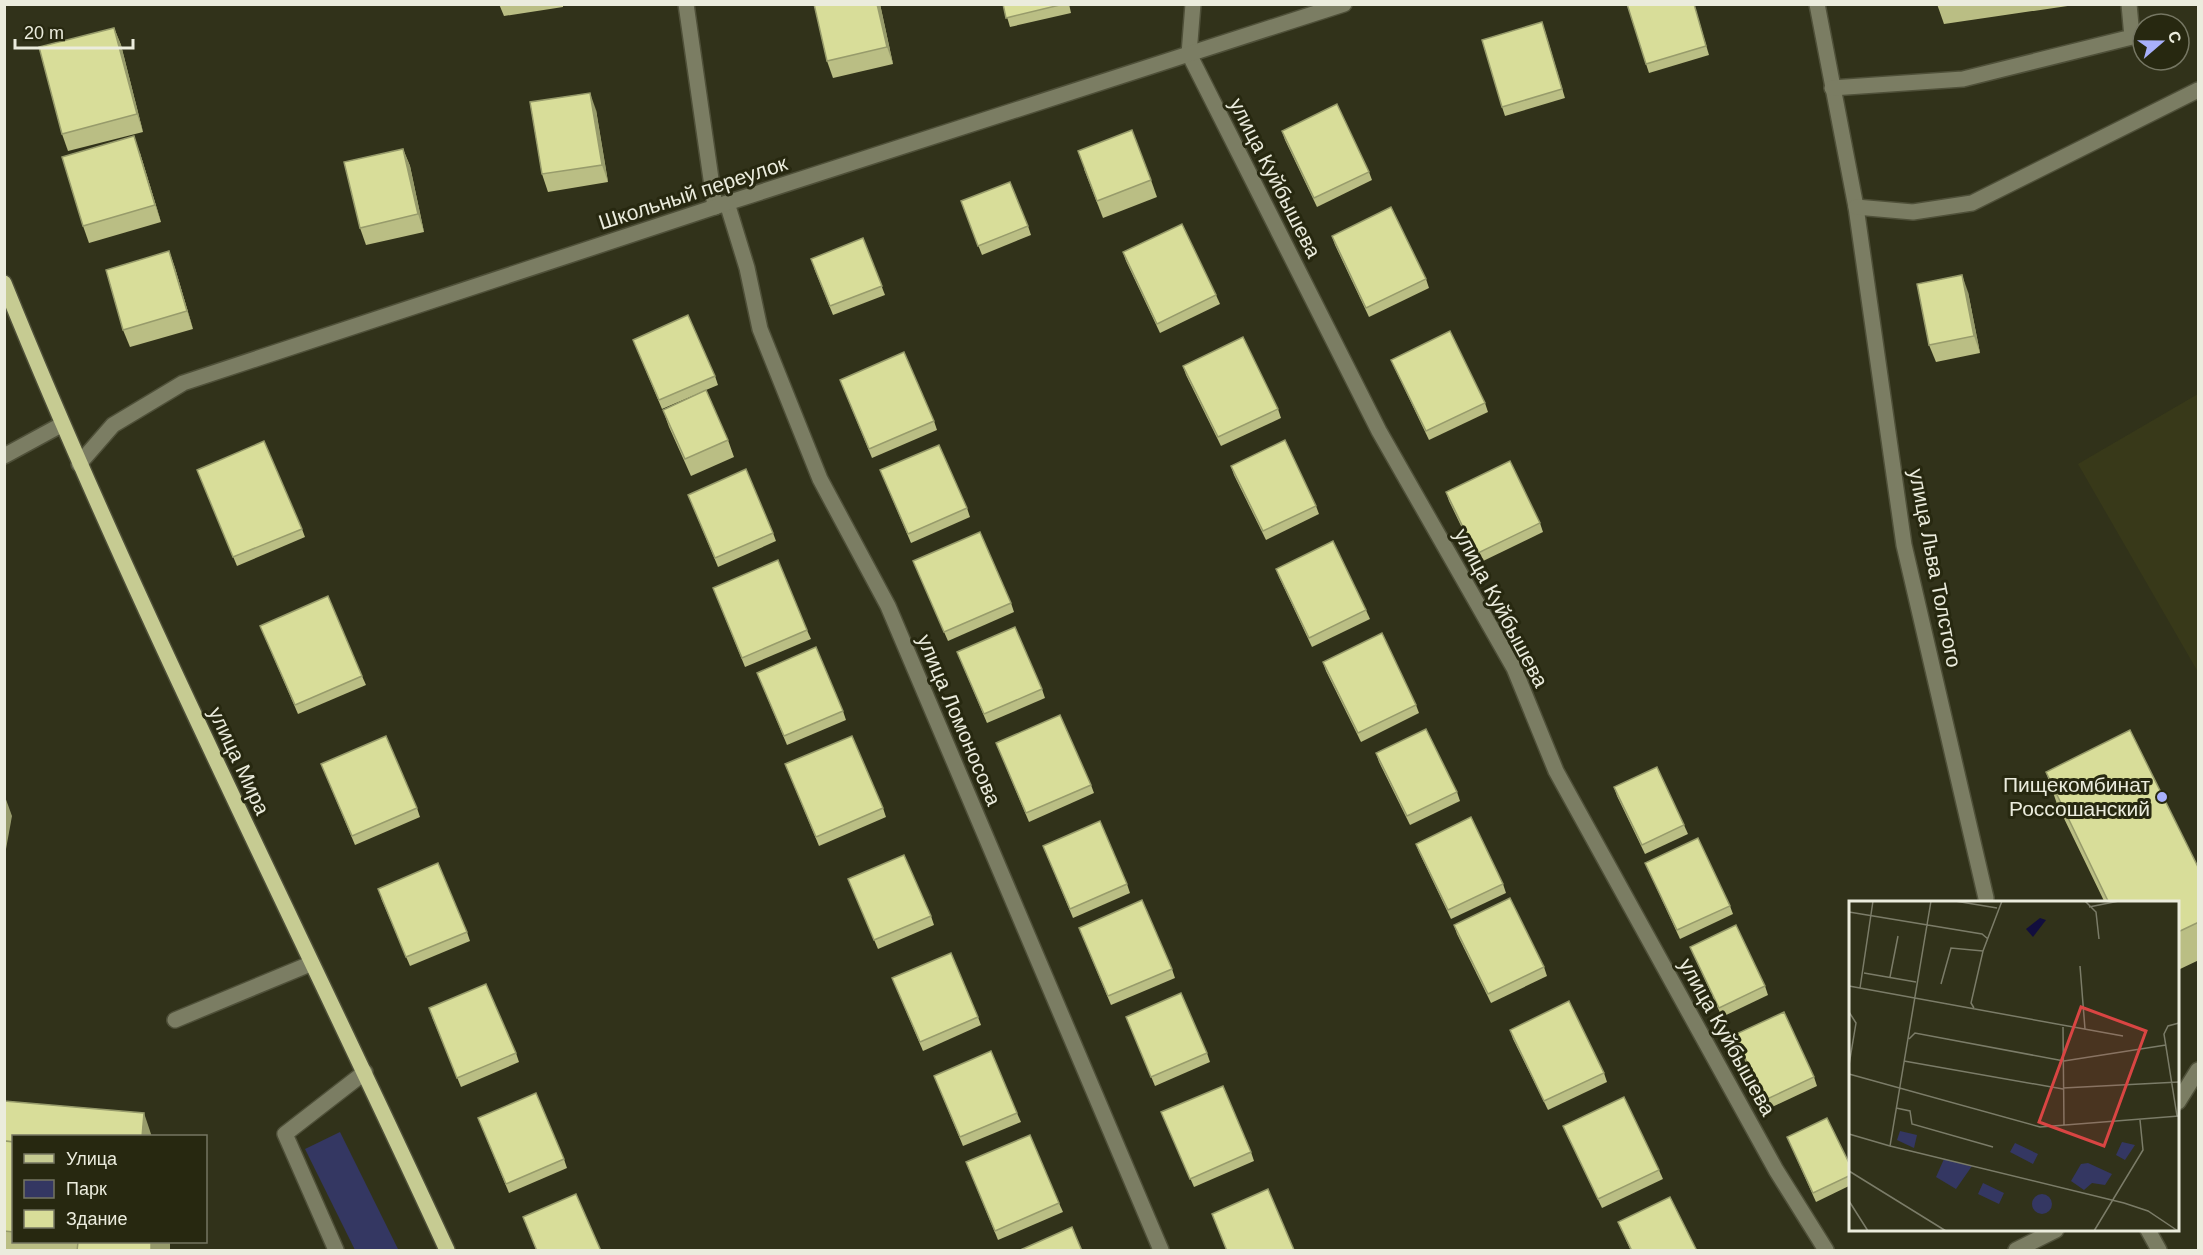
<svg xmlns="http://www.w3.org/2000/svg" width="2203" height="1255" font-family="Helvetica,sans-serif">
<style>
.built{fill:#383919}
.green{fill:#343762}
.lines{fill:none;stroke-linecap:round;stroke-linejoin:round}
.minor-casing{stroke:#4f5039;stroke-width:18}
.major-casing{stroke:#4f5039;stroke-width:18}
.minor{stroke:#7b7d63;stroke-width:15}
.major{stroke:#c6cb92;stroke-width:15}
.wall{fill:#babe84}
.shaded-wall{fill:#979b6b}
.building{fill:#d8dd99;stroke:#979b6b;stroke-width:1.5}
.poi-dot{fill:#a8b0fc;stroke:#272810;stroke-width:2}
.labels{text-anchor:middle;stroke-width:6;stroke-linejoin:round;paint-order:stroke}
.street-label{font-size:21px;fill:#ebecdd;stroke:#272810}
.poi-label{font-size:21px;fill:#ebecdd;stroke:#272810;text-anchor:end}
.inset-road{fill:none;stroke:#7b7c68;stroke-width:1.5}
.view{fill:#d94543;fill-opacity:0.15;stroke:#d94543;stroke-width:3}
.inset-edge{fill:none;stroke:#ebecdd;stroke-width:3}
</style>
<rect width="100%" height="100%" fill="#31321a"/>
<polygon class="built" points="2198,394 2198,672 2078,464"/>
<polygon class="green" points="340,1132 398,1249 394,1250 355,1250 305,1149"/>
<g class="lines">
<defs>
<g id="minor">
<polyline points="686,4 715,207"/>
<polyline points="1193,4 1189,54 1379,431 1514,668 1556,771 1776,1170 1826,1250"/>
<polyline points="1817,4 1856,207 1904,545 1986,898"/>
<polyline points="1832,88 1963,79 2132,37 2129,4"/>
<polyline points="727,203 747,268 760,329 820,479 888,606 1161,1250"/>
<polyline points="1856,207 1913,212 1972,203 2198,90"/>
<polyline points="4,456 61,425"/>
<polyline points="79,464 113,425 183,383 727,203 1344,4"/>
<polyline points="175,1020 310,964"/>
<polyline points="2178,1102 2198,1070"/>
<polyline points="2148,1230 2159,1250"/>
<polyline points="336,1250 285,1134 365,1072"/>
<polyline points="2016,1250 2056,1230"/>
</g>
<path id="major" d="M4,283c133,329 295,645 443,967"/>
</defs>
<use href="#minor" class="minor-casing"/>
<use href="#major" class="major-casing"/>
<use href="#minor" class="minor"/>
<use href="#major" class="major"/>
</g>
<g class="wall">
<polygon points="499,4 563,4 563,7 504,16"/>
<polygon points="814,4 880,4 893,64 833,78 827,61"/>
<polygon points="1003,4 1069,4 1071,13 1010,27"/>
<polygon points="1694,4 1709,55 1649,73 1646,64"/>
<polygon points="1937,4 2081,4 1944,24"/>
<polygon points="114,28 121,45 143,132 68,151 62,134"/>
<polygon points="1545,31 1565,98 1505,116 1502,107"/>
<polygon points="596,110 608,182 548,192 542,174"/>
<polygon points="1282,131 1369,172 1372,180 1317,207 1285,140"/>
<polygon points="403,149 410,166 424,232 366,245 360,228"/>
<polygon points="140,153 161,222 89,243 83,226"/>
<polygon points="1084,169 1151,180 1157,197 1103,218"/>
<polygon points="961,201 1028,226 1031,235 982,255"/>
<polygon points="1332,236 1426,279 1429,288 1369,317 1335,245"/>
<polygon points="863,238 885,295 833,315 814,268"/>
<polygon points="169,251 175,268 193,329 130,347 123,330"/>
<polygon points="1123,252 1216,295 1220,304 1160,333 1126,261"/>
<polygon points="1968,292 1980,353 1936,362 1929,345"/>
<polygon points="633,340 715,376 718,385 706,390 728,440 734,457 691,476 669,427 663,410 704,391 662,409"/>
<polygon points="1391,360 1485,403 1488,412 1429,440 1395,369"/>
<polygon points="1183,366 1278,409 1281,418 1221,446 1186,375"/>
<polygon points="840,380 934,421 937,430 872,458"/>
<polygon points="1231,466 1316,506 1319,514 1266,540 1234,475"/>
<polygon points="197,470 302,529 305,537 237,566"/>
<polygon points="880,470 967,508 970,517 911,543"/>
<polygon points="1446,492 1540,523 1543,532 1479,563 1449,501"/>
<polygon points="688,495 773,533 776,541 718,567"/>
<polygon points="913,561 1011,603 1014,612 948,641"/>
<polygon points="1276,569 1366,610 1370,619 1312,647 1279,577"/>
<polygon points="713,588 807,630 811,639 745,667"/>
<polygon points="260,626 362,676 366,685 298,714"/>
<polygon points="957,652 1042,689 1045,698 987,723"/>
<polygon points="1323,662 1416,705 1419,713 1361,742 1326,671"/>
<polygon points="757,673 843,711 846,720 787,745"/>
<polygon points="996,743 1091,785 1094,793 1029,822"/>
<polygon points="1376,753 1457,792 1460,801 1410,825 1379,762"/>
<polygon points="321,764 417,808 420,817 355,845"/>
<polygon points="785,764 883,808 886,817 819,846"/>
<polygon points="2046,772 2199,869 2199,960 2178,970 2178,903 2105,903 2057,804"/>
<polygon points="1614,787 1684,825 1688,834 1645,854 1617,796"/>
<polygon points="1416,844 1503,884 1506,893 1451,919 1419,852"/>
<polygon points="1043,846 1127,884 1130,893 1073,918"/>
<polygon points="1645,863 1730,906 1733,914 1680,939"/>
<polygon points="848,879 931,916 934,925 878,949"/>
<polygon points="381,898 467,932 470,941 410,966"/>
<polygon points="1454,925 1544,967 1547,976 1491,1003 1457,934"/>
<polygon points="1079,928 1172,969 1175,978 1111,1005"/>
<polygon points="1690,947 1765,986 1768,995 1722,1017"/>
<polygon points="892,978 978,1017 981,1025 923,1051"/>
<polygon points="432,1017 516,1053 519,1062 461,1087"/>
<polygon points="1126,1017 1207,1053 1210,1062 1155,1086"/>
<polygon points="1510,1030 1604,1073 1607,1082 1548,1110 1513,1039"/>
<polygon points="1734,1035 1814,1077 1817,1086 1768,1109 1737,1044"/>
<polygon points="934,1076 1017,1113 1021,1122 963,1146"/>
<polygon points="4,1101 14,1137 14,1242 170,1242 170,1251 4,1251"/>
<polygon points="1161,1112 1251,1152 1254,1161 1194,1187"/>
<polygon points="478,1118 564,1159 567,1168 509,1193"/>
<polygon points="1563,1126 1659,1170 1663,1179 1602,1208 1567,1135"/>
<polygon points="1787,1137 1851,1167 1851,1185 1816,1202"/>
<polygon points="966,1162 1059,1203 1063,1212 998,1240"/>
<polygon points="1618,1222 1697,1251 1631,1251"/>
</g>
<g class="shaded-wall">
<polygon points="877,4 880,4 893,64 887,47"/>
<polygon points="114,28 121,45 143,132 137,114"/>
<polygon points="590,93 596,110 608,182 602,165"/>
<polygon points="134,136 140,153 161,222 155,205"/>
<polygon points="403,149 410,166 424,232 418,214"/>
<polygon points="169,251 175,268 193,329 187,311"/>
<polygon points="1962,275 1968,292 1980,353 1974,336"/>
<polygon points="4,794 12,816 4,860"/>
<polygon points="144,1113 152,1137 142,1137"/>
<rect x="151" y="1242" width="19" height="9"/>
</g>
<g class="building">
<polygon points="814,4 877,4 887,47 827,61"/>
<polygon points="1003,4 1064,4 1006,18"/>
<polygon points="1627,4 1694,4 1706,46 1646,64"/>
<polygon points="1542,22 1562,89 1502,107 1482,40"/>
<polygon points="114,28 137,114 62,134 39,47"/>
<polygon points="590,93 602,165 542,174 530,102"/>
<polygon points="1337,104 1369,172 1314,198 1282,131"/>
<polygon points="1132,130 1151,180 1097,201 1078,151"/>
<polygon points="134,136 155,205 83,226 62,157"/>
<polygon points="403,149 418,214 360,228 344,162"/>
<polygon points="1010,182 1028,226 978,246 961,201"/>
<polygon points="1391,207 1426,279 1366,308 1332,236"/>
<polygon points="1182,224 1216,295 1157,324 1123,252"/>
<polygon points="863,238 882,286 830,306 811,259"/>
<polygon points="169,251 187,311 123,330 106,270"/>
<polygon points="1962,275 1974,336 1929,345 1917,284"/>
<polygon points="688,315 715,376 659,400 633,340"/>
<polygon points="1450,331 1485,403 1426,431 1391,360"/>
<polygon points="1243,337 1278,409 1218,437 1183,366"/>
<polygon points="904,352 934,421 869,449 840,380"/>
<polygon points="706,390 728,440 685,459 663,410"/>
<polygon points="1285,440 1316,506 1263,531 1231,466"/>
<polygon points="264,441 302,529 233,557 197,470"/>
<polygon points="939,445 967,508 908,534 880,470"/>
<polygon points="1510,461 1540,523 1476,554 1446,492"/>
<polygon points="746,469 773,533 715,558 688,495"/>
<polygon points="980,532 1011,603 944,632 913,561"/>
<polygon points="1333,541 1366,610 1309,638 1276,569"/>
<polygon points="778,560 807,630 742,658 713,588"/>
<polygon points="328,596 362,676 295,705 260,626"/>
<polygon points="1015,627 1042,689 984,714 957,652"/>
<polygon points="1382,633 1416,705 1358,733 1323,662"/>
<polygon points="816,647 843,711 784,736 757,673"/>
<polygon points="1060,715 1091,785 1026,813 996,743"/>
<polygon points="1426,729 1457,792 1407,816 1376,753"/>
<polygon points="2130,730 2199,869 2199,922 2178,932 2178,903 2109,903 2046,772"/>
<polygon points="386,736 417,808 352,836 321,764"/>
<polygon points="852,736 883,808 816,837 785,764"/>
<polygon points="1657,767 1684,825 1642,845 1614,787"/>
<polygon points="1471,817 1503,884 1448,910 1416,844"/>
<polygon points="1100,821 1127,884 1070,909 1043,846"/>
<polygon points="1698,838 1730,906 1677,930 1645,863"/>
<polygon points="904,855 931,916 874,940 848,879"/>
<polygon points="438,863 467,932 406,957 378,889"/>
<polygon points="1510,898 1544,967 1488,994 1454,925"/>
<polygon points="1142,900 1172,969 1108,996 1079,928"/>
<polygon points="1736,925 1765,986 1719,1008 1690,947"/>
<polygon points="951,953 978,1017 920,1042 892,978"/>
<polygon points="486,984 516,1053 457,1078 429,1008"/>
<polygon points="1181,993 1207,1053 1151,1077 1126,1017"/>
<polygon points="1569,1001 1604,1073 1544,1101 1510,1030"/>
<polygon points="1784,1012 1814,1077 1765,1100 1734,1035"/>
<polygon points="991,1051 1017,1113 960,1137 934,1076"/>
<polygon points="1223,1086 1251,1152 1190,1179 1161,1112"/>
<polygon points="536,1093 564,1159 506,1184 478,1118"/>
<polygon points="1624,1097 1659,1170 1598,1199 1563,1126"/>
<polygon points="4,1101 144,1113 142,1137 14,1137 14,1142 4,1141"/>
<polygon points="1827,1118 1851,1167 1851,1175 1813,1193 1787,1137"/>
<polygon points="1030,1135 1059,1203 995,1231 966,1162"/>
<polygon points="4,1141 14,1142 14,1232 4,1231"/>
<polygon points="1268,1189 1294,1250 1227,1251 1212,1214"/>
<polygon points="576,1194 601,1251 537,1251 523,1217"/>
<polygon points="1670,1197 1697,1251 1632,1251 1618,1222"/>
<polygon points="1072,1227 1082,1251 1018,1251"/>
<polygon points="78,1242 151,1242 151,1251 77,1251"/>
</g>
<circle class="poi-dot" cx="2162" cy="797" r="6"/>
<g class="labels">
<g class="street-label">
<text transform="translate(1275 178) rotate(63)" y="7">улица Куйбышева</text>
<text transform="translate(693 193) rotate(-18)" y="7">Школьный переулок</text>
<text transform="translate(1935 568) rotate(79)" y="7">улица Льва Толстого</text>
<text transform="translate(1501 608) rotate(62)" y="7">улица Куйбышева</text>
<text transform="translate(959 720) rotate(67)" y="7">улица Ломоносова</text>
<text transform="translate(239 761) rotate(65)" y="7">улица Мира</text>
<text transform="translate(1727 1037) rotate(61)" y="7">улица Куйбышева</text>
</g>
<g class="poi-label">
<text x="2150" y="792">Пищекомбинат<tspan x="2150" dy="24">Россошанский</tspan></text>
</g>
</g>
<g transform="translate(1849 901)">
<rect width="330" height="330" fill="#31321a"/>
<path d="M51,230l17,4 -3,13 -17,-8zM273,241l13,3 -10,15 -9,-5zM166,242l23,11 -5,10 -23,-12zM95,258l28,7 -16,23 -20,-12zM239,262l24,11 -7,11 -13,-2 -8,7 -13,-9 10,-17zM134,282l21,10 -5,11 -21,-10zM183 303a10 10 0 1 1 20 0a10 10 0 1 1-20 0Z" fill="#343762"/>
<path d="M191,17l6,2 -13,17 -7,-8z" fill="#120e3e"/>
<path class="inset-road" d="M106,0l42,7M236,0l11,11 3,27M240,6l30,-6M0,11l133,22 6,5M231,65l5,63M15,72l52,9M41,76l8,-41M92,83l10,-36 32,3M0,85l274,50M11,87l13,-87M125,107l-3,-5 12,-52 19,-50M0,111l7,11 -7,42M214,126l1,99M60,138l6,-6 149,28 102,-16M55,160l159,28M0,173l191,53 139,-11M214,187l116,-6M47,207l14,3 2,13 81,23M328,215l-13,-82 4,-8 11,-3M0,233l41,12 41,-245M41,245l234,57 24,8 30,20M0,270l97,60M0,300l19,30M245,330l49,-81 -3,-30"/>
<path class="view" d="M232,106l65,24 -42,115 -65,-24z"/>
<rect width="330" height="330" class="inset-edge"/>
</g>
<rect width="2203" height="1255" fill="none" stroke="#ebecdd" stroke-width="12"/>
<rect x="12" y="1135" width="195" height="108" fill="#272810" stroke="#757662" stroke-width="1.5"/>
<rect x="24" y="1154" width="30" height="9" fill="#c6cb92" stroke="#757662" stroke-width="1.5"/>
<text x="66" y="1165" font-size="18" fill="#ebecdd">Улица</text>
<rect x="24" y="1180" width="30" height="18" fill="#343762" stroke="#757662" stroke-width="1.5"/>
<text x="66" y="1195" font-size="18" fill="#ebecdd">Парк</text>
<rect x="24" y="1210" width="30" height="18" fill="#d8dd99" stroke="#757662" stroke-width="1.5"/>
<text x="66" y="1225" font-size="18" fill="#ebecdd">Здание</text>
<g transform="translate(2161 42) rotate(70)"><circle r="28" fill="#272810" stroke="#757662" stroke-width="1.5"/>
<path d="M0-4.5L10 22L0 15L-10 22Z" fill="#a8b0fc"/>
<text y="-9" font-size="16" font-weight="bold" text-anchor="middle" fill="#ebecdd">С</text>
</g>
<path d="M15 39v9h118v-9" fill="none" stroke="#ebecdd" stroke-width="3"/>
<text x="24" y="39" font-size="18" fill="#ebecdd" stroke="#272810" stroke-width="4.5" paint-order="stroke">20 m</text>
</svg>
